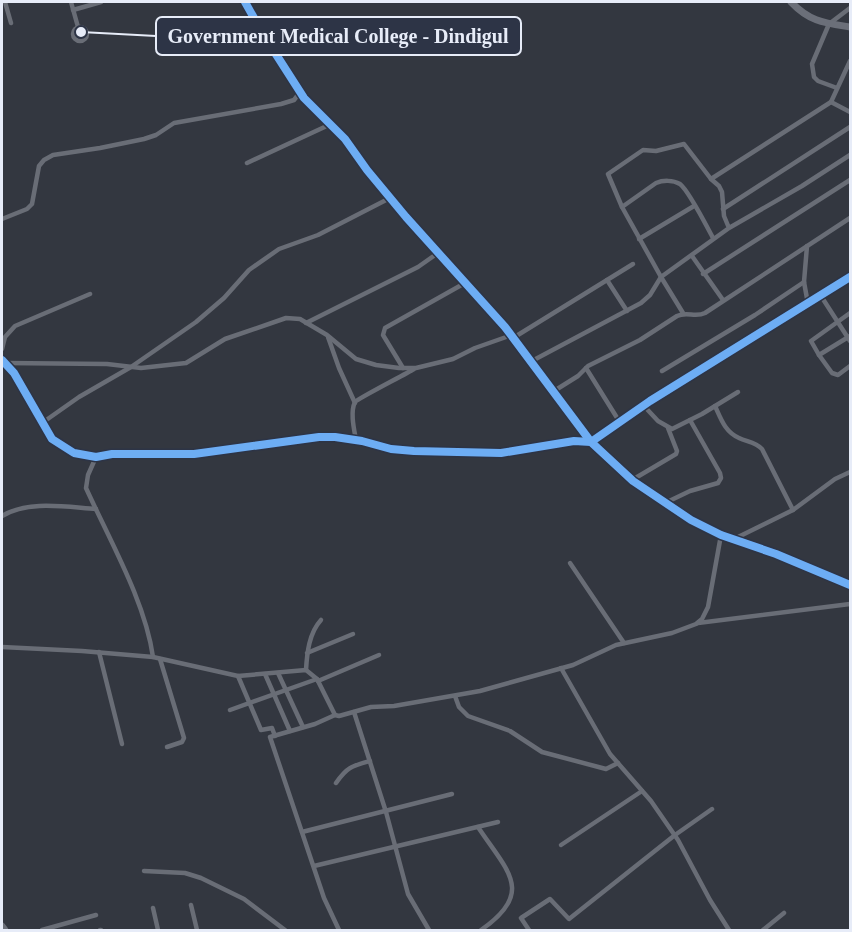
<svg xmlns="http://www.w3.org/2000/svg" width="852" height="932" font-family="Georgia,serif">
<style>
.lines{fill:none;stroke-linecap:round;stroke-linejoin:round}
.street{stroke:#696d76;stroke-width:4.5}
.secondary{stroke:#6b6f79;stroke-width:7}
.cycleway-casing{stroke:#2d3446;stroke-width:11}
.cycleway{stroke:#6dadf4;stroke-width:8}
.leader{fill:none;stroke:#e7ecf8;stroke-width:2}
.callout-dot{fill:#e7ecf8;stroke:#2d3446;stroke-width:2}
.callout{fill:#2d3446;stroke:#e7ecf8;stroke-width:2}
.callout-label{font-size:20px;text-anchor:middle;font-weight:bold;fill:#e7ecf8}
</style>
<rect width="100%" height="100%" fill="#333740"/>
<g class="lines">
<g class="street">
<polyline points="5,2 11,23"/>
<polyline points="71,2 78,27"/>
<polyline points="245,2 263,34 304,98 345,139 367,170 406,217 505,327 591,442 650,401 850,277"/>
<polyline points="73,10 101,2"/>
<circle cx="80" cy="34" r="7"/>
<polyline points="837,88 818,81 814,77 812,64 829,24 850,8"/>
<polyline points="831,102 850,61"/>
<polyline points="247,163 331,124"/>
<polyline points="711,179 831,102 850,112"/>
<path d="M622,207l34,-24c7,-3 17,-3 24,1 9,7 27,43 33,54"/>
<polyline points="723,209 850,127"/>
<polyline points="2,219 27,209 32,204 39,166 44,160 53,155 100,148 144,139 156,135 174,123 281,104 294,100 301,91"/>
<polyline points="729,228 724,216 722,192 719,186 711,179 684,144 656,151 643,150 608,174 622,207 661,277 729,228 802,186 850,155"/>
<polyline points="639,239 694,206"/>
<polyline points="807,246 804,282 808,304"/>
<polyline points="692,256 723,300"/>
<polyline points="703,274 850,180"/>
<polyline points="607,280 627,311"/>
<polyline points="821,296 850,341"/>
<polyline points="850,313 811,341 819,355 850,336"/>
<polyline points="306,323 418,267 438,253"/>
<polyline points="328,337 339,368 355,403"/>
<polyline points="513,338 633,264"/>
<polyline points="2,349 5,337 15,326 90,294"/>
<polyline points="819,355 832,373 838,375 850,366"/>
<polyline points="530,362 641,303 650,295 661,277 683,313"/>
<polyline points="4,363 107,364 141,368 186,363 225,339 286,318 300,319 327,335 356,359 376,365 399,368 416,368 453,359 475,348 509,336 510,333"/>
<polyline points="403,368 383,335 385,328 465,283"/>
<polyline points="586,368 619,421"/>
<polyline points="662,371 755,315 804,282"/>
<path d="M554,391l24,-15 10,-10 52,-26 37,-24c10,-5 18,2 28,-3l145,-95"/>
<polyline points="644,406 658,421 672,429 702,414 738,392"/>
<path d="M715,406c6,13 10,26 24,32 8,4 16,4 23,11l31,61"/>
<polyline points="42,423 79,397 131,367 196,322 224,298 249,270 279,249 318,235 390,198"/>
<path d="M356,440c-2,-11 -6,-28 -1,-38 2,-3 51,-28 59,-33"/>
<path d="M96,457l-8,18 -2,13c24,53 59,113 67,169"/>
<polyline points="632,480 676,454 677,451 668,428"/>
<polyline points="665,503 690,491 718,483 721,478 720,473 690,420"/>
<path d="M2,516c26,-16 64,-9 94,-7"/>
<polyline points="734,539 793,510 835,479 850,472"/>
<polyline points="570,563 624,643"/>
<polyline points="698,623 850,604"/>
<polyline points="2,647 82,651 153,657 238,676 306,670 317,679 335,715 339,716 371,707 394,706 480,691 573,665 616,645 672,633 696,624 702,619 708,607 721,535"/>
<polyline points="99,652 122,744"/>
<polyline points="307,653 353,634"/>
<polyline points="160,659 184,738 182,742 167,747"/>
<polyline points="561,668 610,754 651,801 678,840 710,900 729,930"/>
<path d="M306,670c1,-17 3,-37 15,-50"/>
<polyline points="278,673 303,727"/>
<polyline points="265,674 290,731"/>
<polyline points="238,676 261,730 272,728 275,736"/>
<polyline points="318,681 379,655"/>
<polyline points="455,696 459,707 468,716 510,731 542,752 606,769 618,763"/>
<polyline points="230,710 317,679"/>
<polyline points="354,712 386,812 408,894 429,930"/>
<polyline points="335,715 315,724 270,737 324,898 339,930"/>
<path d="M336,783c11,-16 16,-17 34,-22"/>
<path d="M478,827c29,44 58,65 3,103"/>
<polyline points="302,832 452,794"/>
<polyline points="561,845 642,791"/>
<polyline points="314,866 498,822"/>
<polyline points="144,871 185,873 201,878 244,899 285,930"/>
<polyline points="191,905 197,930"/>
<polyline points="153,908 158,930"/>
<polyline points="42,930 96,915"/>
<polyline points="100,930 101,930"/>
<polyline points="529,930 521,918 550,899 569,919 675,835 712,809"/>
<polyline points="763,930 784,913"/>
</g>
<g class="secondary">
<path d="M791,2c19,20 34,21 59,25"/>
<polyline points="2,360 14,373 52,439 74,453 96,457 112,454 194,454 319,437 335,437 362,441 391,449 414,451 501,453 574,441 591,442 633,481 691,520 721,535 776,554 850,585"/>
<polyline points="2,926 5,930"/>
</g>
<defs>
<g id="cycleway">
<polyline points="245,2 263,34 304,98 345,139 367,170 406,217 505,327 591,442 650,401 850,277"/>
<polyline points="2,360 14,373 52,439 74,453 96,457 112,454 194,454 319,437 335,437 362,441 391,449 414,451 501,453 574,441 591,442 633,481 691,520 721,535 776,554 850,585"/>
</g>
</defs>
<use href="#cycleway" class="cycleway-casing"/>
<use href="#cycleway" class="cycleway"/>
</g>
<path class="leader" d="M81 32L156 36"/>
<circle class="callout-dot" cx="81" cy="32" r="6"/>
<rect class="callout" x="156" y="17" width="365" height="38" rx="6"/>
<g class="callout-label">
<text x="338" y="43">Government Medical College - Dindigul</text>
</g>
<rect width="852" height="932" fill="none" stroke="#e7ecf8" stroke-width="6"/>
</svg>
